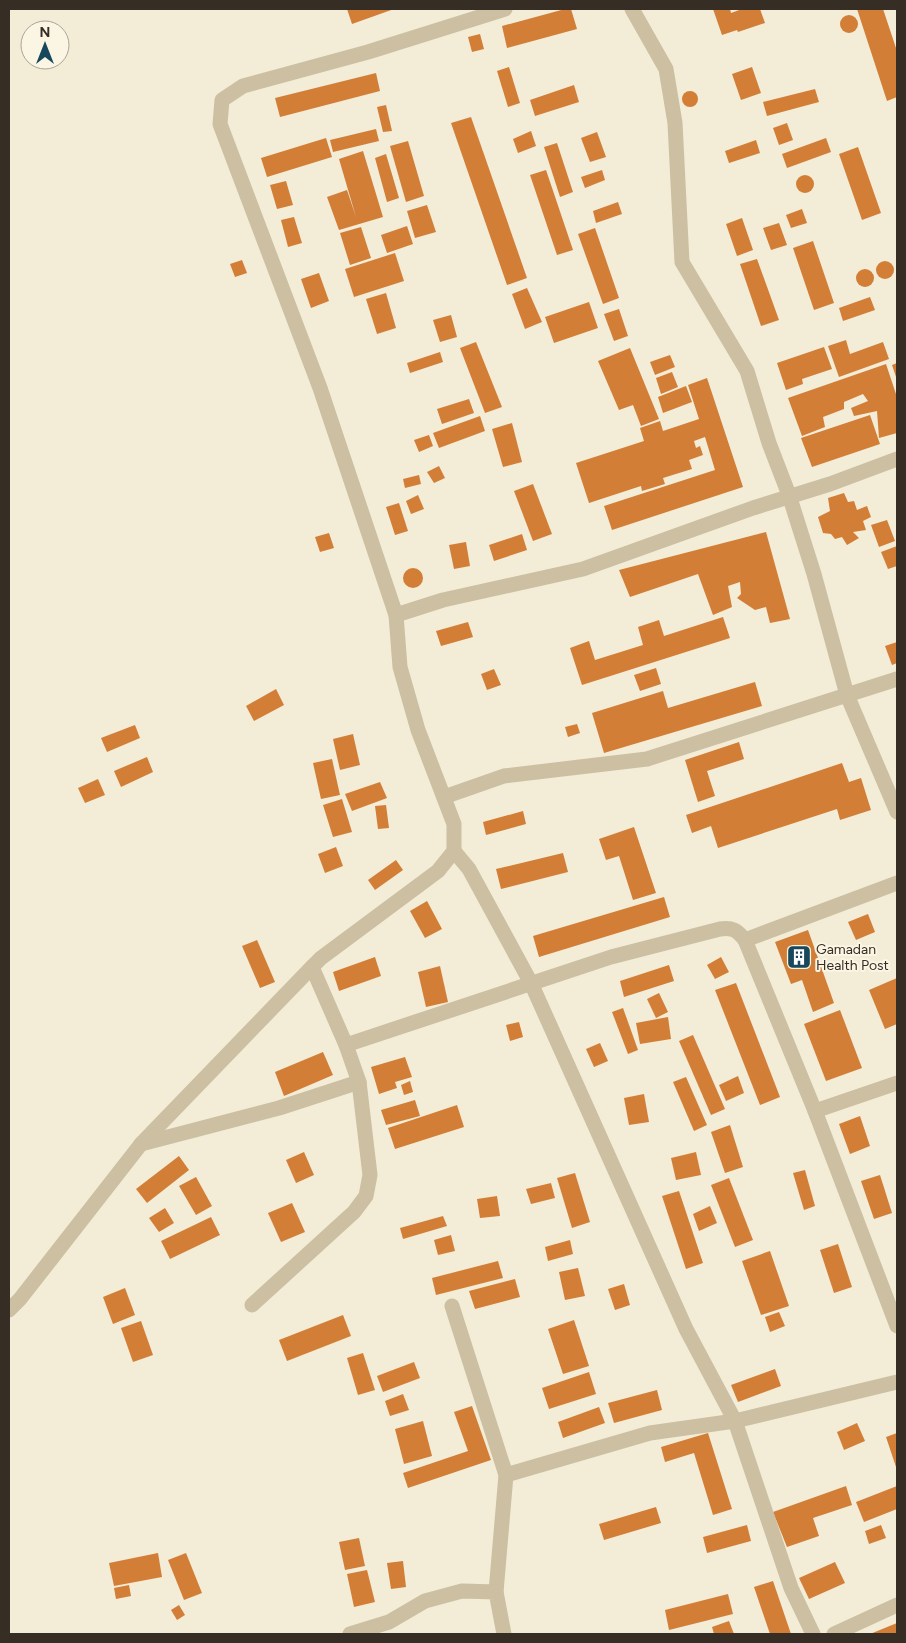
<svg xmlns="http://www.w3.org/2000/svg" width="906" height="1643" font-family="Figtree,sans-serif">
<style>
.building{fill:#d27e37}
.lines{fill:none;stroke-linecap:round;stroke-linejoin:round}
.minor{stroke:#ccbfa2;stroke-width:15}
.labels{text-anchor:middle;stroke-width:4;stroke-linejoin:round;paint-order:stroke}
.poi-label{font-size:14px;fill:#362e25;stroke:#fbf5e4;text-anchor:start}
</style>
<rect width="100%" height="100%" fill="#f3ecd7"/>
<g class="building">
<polygon points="347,9 394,9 352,24"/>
<polygon points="565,9 571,9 577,29 507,48 502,26"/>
<polygon points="713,9 730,9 731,13 742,9 760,9 765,23 738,32 737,30 722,35"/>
<polygon points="857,9 883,9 897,51 897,97 887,101"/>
<circle cx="849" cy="24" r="9"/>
<polygon points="480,34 484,49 472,52 468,37"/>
<polygon points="509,67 520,103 508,107 497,71"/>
<polygon points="752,67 761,93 741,100 732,74"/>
<polygon points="376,73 380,91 280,117 275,98"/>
<polygon points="574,85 579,102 535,116 530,100"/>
<polygon points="815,89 819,102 767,116 763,102"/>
<circle cx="690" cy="99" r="8"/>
<polygon points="386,105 392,131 383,132 377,107"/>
<polygon points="471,117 527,278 507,285 451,123"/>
<polygon points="787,123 793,140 779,145 773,128"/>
<polygon points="376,129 379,141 333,152 330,140"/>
<polygon points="531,131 536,146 518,153 513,139"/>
<polygon points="597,132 606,157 590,162 581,138"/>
<polygon points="326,138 332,157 267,177 261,158"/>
<polygon points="826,138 831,152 787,168 782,154"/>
<polygon points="756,140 760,153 729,163 725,151"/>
<polygon points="408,141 424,196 406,202 390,146"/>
<polygon points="557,143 573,192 560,197 544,147"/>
<polygon points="858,147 881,213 862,220 839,154"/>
<polygon points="363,151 383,217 339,230 327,197 347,190 356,217 339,159"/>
<polygon points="386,154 399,198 387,202 375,158"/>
<polygon points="546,170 573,250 557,255 530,175"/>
<polygon points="602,170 605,180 585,188 581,177"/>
<circle cx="805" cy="184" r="9"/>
<polygon points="286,181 293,205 277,209 270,185"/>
<polygon points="618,202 622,214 596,223 593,211"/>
<polygon points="427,205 436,232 415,238 407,211"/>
<polygon points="802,209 807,223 791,228 786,215"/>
<polygon points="294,217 302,243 288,247 281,220"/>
<polygon points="742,218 753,250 737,256 726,224"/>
<polygon points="779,223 787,245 771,250 763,228"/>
<polygon points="407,226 413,244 387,253 381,235"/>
<polygon points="361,227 371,258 350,265 340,233"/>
<polygon points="595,228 619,298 603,304 578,234"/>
<polygon points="813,241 834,303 814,310 793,248"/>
<polygon points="395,253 404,281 354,297 345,269"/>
<polygon points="757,259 779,320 761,326 740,264"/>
<polygon points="242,260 247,273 235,277 230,264"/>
<circle cx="885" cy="270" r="9"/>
<circle cx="865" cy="278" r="9"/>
<polygon points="319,273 329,301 311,308 301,279"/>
<polygon points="527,288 542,322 525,329 512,294"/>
<polygon points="386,293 396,328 377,334 366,299"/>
<polygon points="870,297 875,310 843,321 839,308"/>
<polygon points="589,302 598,328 554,343 545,317"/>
<polygon points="619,309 628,336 614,341 604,314"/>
<polygon points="451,315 457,337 440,342 433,320"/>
<polygon points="846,340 850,354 883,342 889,359 839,377 828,346"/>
<polygon points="476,342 502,407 485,413 460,348"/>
<polygon points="824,347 832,369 802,379 803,384 786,390 777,363"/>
<polygon points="630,348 659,419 641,426 633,405 619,410 598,361"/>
<polygon points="440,352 443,362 410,373 407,363"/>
<polygon points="670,355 675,367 655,375 650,362"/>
<polygon points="897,363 897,380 892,365"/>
<polygon points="886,364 897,397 897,433 879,438 877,411 854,416 851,408 868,401 863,394 844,402 844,409 823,417 825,427 802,436 788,398"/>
<polygon points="672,372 678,387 661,394 656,378"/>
<polygon points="707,378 743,487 612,530 604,506 715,470 705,437 694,441 696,448 700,446 703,455 689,460 692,469 663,478 665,484 642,491 641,486 589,503 576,463 644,441 640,428 660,421 663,431 699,419 688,385"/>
<polygon points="686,386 692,402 663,413 658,397"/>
<polygon points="469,399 474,413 442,424 437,409"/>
<polygon points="870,415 880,444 812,467 801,438"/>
<polygon points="480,416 485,431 439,448 433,433"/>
<polygon points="512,423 522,462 503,467 492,429"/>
<polygon points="429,435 433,446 419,452 414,440"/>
<polygon points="439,466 445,478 434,483 427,472"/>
<polygon points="419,475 421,484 405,488 403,479"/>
<polygon points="533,484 552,534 533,541 514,491"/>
<polygon points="844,493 848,502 854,501 857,510 867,506 871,517 863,521 866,530 853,532 859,538 847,545 842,537 835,539 831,534 823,533 818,517 830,511 828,498"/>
<polygon points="418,495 424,509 411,514 406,501"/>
<polygon points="399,503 408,531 395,535 386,507"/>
<polygon points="887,520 895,541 879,547 871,525"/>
<polygon points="766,532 790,619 770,623 766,607 755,610 737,598 741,594 740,582 728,586 732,607 713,615 698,574 630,597 619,570"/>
<polygon points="329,533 334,548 320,552 315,537"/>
<polygon points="522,534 527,550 494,561 489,545"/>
<polygon points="466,542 470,566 454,569 449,545"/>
<polygon points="897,546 897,566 888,569 881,552"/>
<circle cx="413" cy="578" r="10"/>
<polygon points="723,617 730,638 582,685 570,648 589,641 595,660 643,645 638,627 659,620 664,636"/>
<polygon points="468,622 473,637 441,646 436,631"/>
<polygon points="897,642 897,663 892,665 885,646"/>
<polygon points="656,668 661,684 640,691 634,675"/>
<polygon points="494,669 501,685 487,690 481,674"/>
<polygon points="755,682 762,706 604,753 592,713 663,691 668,708"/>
<polygon points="276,689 284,705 254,721 246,706"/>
<polygon points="577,724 580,733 568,737 565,727"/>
<polygon points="135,725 140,738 107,752 101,738"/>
<polygon points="353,734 360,765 340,770 333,739"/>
<polygon points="739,742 744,759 707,771 715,796 698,802 685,760"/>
<polygon points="147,757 153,772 121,787 114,771"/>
<polygon points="332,759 340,795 321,799 313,763"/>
<polygon points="842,763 849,782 861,778 871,810 840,820 837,809 718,848 711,826 692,833 686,815"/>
<polygon points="98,779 105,795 85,803 78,788"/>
<polygon points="380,782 387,798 352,811 345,794"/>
<polygon points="342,799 352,832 333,837 323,805"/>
<polygon points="386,805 389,828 378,829 375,806"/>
<polygon points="523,811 526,824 486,835 483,822"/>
<polygon points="634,827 656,893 633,900 619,856 606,860 599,839"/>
<polygon points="336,847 343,866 325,873 318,854"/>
<polygon points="563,853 568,872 501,889 496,869"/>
<polygon points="396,860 403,870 375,890 368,880"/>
<polygon points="664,897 670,917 539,957 533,936"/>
<polygon points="427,901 442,929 425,938 410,911"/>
<polygon points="868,914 875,932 856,940 848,922"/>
<polygon points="808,930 834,1003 813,1012 802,980 791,984 775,942"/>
<polygon points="257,940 275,982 260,988 242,946"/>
<polygon points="375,957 381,976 339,991 333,972"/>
<polygon points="721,957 729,972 715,979 707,965"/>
<polygon points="669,965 674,981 624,997 620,981"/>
<polygon points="440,966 448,1002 426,1007 418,972"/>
<polygon points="897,978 897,1024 885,1029 869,990"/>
<polygon points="736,983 780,1097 760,1105 715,990"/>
<polygon points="659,993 668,1012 656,1018 647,999"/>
<polygon points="623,1008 638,1050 628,1054 612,1012"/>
<polygon points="840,1010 862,1068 826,1081 804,1024"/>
<polygon points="668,1017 671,1039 640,1044 636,1023"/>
<polygon points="519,1022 523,1037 510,1041 506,1025"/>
<polygon points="693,1035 725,1109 711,1115 679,1041"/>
<polygon points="600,1043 608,1061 594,1067 586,1049"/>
<polygon points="323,1052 333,1075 284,1096 275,1072"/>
<polygon points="405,1057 412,1077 395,1082 397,1088 379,1094 371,1067"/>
<polygon points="738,1076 744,1093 726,1101 719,1085"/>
<polygon points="686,1077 707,1125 694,1131 673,1082"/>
<polygon points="410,1081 413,1092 404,1095 401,1085"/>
<polygon points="644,1094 649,1122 629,1125 624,1098"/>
<polygon points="415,1100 420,1116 386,1125 381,1110"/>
<polygon points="457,1105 464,1127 395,1149 388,1128"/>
<polygon points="860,1116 870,1146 850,1154 839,1124"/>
<polygon points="730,1125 743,1167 725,1173 711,1132"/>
<polygon points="304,1152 314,1175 296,1183 286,1160"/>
<polygon points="696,1152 701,1175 676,1180 671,1158"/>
<polygon points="179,1156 189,1170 147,1203 136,1189"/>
<polygon points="805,1170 815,1206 804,1210 793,1173"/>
<polygon points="575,1173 590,1222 572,1228 557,1178"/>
<polygon points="880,1175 892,1213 874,1219 861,1181"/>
<polygon points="196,1177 212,1206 196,1215 179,1186"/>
<polygon points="729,1178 753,1240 735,1247 711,1185"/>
<polygon points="551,1183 555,1198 531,1204 526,1189"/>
<polygon points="679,1191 703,1263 686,1269 662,1196"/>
<polygon points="497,1196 500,1216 480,1218 477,1199"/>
<polygon points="292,1203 305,1232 281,1242 268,1213"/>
<polygon points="710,1206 717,1223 699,1231 693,1214"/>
<polygon points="165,1208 174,1223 159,1232 149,1218"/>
<polygon points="443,1216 447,1226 403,1239 400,1228"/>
<polygon points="211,1217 220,1235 170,1259 161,1241"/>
<polygon points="451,1235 455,1251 438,1255 434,1240"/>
<polygon points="570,1240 573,1254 548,1261 545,1247"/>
<polygon points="838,1244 852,1287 834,1293 820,1250"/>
<polygon points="770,1251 789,1306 761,1315 742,1261"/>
<polygon points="498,1261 503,1278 436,1295 432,1278"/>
<polygon points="578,1268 585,1296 565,1300 559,1272"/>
<polygon points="515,1279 520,1297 475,1309 469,1291"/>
<polygon points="624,1284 630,1305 615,1310 608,1289"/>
<polygon points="125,1288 135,1315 113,1324 103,1297"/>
<polygon points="779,1312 785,1326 770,1332 765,1317"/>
<polygon points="343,1315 351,1336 287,1361 279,1340"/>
<polygon points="574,1320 589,1366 563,1374 548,1329"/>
<polygon points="141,1321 153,1355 133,1362 121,1328"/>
<polygon points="363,1353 375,1390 358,1395 347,1358"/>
<polygon points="414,1362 420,1378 383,1392 377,1376"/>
<polygon points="775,1369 781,1386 738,1402 731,1385"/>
<polygon points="589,1372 596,1394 549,1409 542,1388"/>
<polygon points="657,1390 662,1410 614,1423 608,1403"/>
<polygon points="403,1394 409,1410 390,1416 385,1401"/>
<polygon points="472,1406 491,1460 408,1488 403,1473 468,1451 454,1412"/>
<polygon points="599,1407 605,1423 563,1438 558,1422"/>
<polygon points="423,1421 432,1456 404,1464 395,1429"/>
<polygon points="857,1423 865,1441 844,1450 837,1432"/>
<polygon points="708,1433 732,1509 713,1515 694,1453 665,1462 661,1447"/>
<polygon points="897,1433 897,1470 886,1437"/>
<polygon points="846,1486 852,1505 813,1518 819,1536 787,1547 773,1512"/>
<polygon points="897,1486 897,1509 864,1522 856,1502"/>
<polygon points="656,1507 661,1523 604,1540 599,1524"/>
<polygon points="747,1525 751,1541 707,1553 703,1537"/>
<polygon points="881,1525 886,1538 869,1544 865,1531"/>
<polygon points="359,1538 365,1566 345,1570 339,1542"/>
<polygon points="158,1553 162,1577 114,1586 109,1563"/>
<polygon points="186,1553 202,1593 184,1600 168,1560"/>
<polygon points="403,1561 406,1587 391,1589 387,1563"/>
<polygon points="835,1562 845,1583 809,1599 799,1578"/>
<polygon points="367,1570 375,1602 354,1607 347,1574"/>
<polygon points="773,1581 791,1634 770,1634 754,1587"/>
<polygon points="129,1585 131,1596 116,1599 114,1588"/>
<polygon points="728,1594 733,1614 669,1630 665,1610"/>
<polygon points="179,1605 185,1615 177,1620 171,1610"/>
<polygon points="729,1621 734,1634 714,1634 712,1627"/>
<polygon points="897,1623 897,1634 870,1634"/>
</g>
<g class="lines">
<g class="minor">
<polyline points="632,9 666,69 675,123 682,262 747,371 769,443 789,495 814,574 847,695 897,812"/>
<polyline points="396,615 320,388 220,124 222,100 243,86 368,52 505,9"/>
<polyline points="444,797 504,776 647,759 897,679"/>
<polyline points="454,851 469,869 531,983 686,1329 735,1421 791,1588 813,1634"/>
<polyline points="745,940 897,883"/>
<path d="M312,967l34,78 265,-88 109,-28c12,-2 17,1 25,11l70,171 82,215"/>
<polyline points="815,1111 897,1083"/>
<polyline points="141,1144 279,1108 359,1082"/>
<polyline points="252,1305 354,1212 366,1196 370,1175 359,1082 346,1045"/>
<polyline points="452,1306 506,1475"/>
<polyline points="9,1310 20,1299 141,1144 312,967 321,958 438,871 454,851 454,824 418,730 400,667 396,615 443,600 583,569 753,508 830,484 897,459"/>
<polyline points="496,1592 506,1475 650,1433 735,1421 897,1382"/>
<polyline points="350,1634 389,1622 425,1601 462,1591 496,1592 504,1634"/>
<polyline points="834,1634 897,1605"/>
</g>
</g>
<defs>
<symbol id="building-square" viewBox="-11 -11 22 22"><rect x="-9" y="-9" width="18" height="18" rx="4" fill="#17485c" stroke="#fbf5e4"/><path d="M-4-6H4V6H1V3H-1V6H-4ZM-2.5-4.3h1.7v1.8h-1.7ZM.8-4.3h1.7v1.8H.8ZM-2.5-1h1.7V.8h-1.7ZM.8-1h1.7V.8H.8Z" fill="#fff"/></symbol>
</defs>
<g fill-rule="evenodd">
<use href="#building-square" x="785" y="943" width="28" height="28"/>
</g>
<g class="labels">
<g class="poi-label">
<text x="816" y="954">Gamadan<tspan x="816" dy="16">Health Post</tspan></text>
</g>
</g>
<rect width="906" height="1643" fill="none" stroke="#362e25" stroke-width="20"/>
<g transform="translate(45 45)"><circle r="24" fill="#fbf5e4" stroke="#aca598"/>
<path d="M0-4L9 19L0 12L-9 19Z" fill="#17485c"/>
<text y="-8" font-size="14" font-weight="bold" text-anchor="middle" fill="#362e25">N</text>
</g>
</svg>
